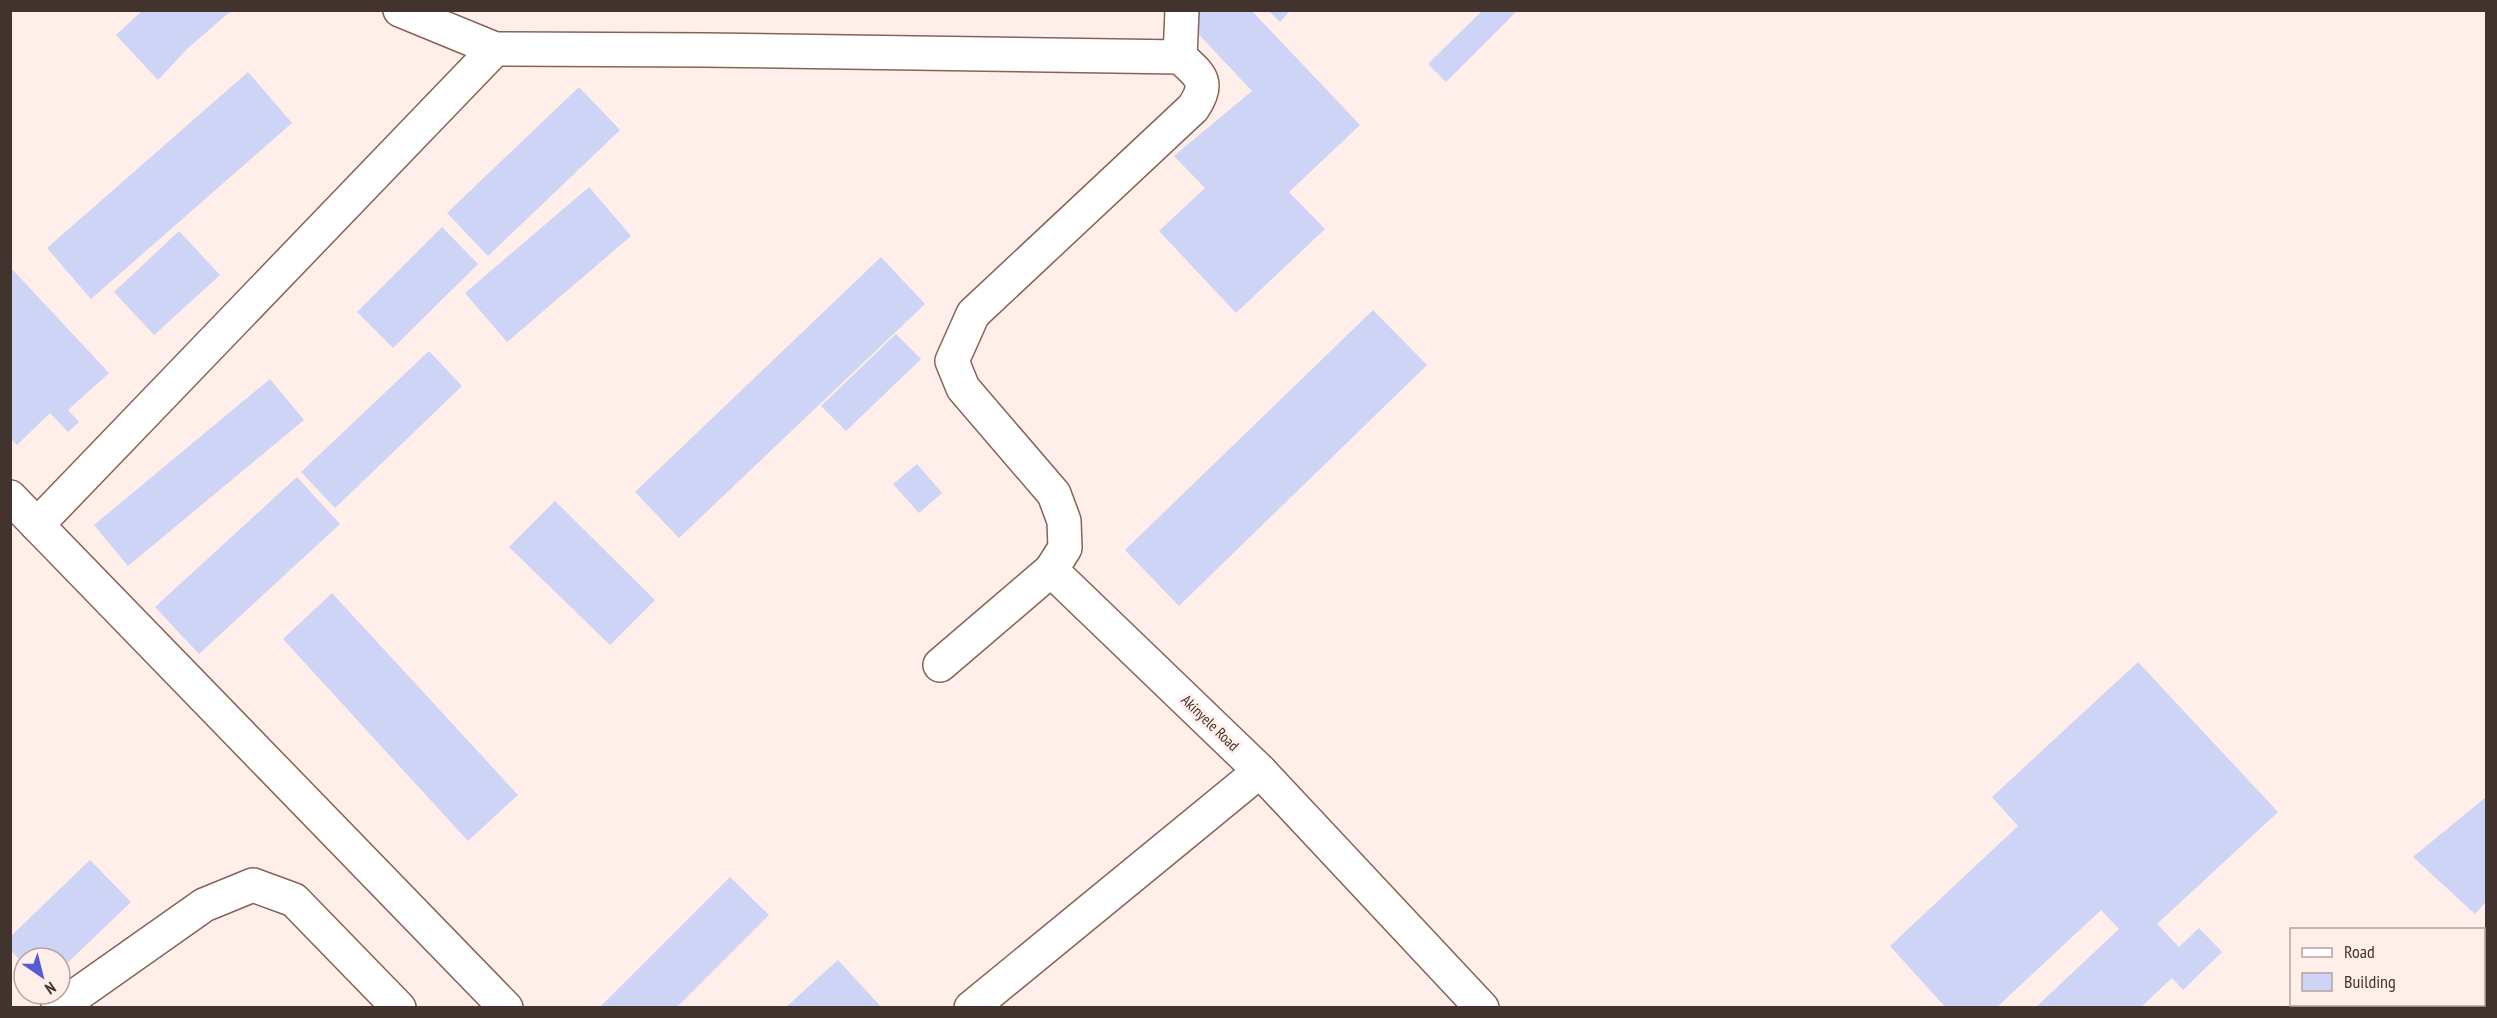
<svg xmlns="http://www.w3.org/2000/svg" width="2497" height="1018" font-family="'PT Sans Narrow',sans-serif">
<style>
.building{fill:#cdd4f5}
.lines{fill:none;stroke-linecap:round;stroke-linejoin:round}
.minor-casing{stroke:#866357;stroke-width:36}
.minor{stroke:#fff;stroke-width:33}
.labels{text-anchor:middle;stroke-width:6;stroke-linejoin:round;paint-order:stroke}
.street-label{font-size:15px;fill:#43332e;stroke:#ffeee9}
</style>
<rect width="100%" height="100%" fill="#ffeee9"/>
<g class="building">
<polygon points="143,10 232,10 187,49 158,80 116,35"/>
<polygon points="1203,10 1251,10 1360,125 1289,192 1325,229 1236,313 1159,231 1205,188 1174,156 1252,91 1189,24"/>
<polygon points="1268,10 1291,10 1280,22"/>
<polygon points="1483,10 1518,10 1446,82 1428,64"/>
<polygon points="248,72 292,123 91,299 47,248"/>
<polygon points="579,87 620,130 488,256 447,213"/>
<polygon points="589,187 631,236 507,342 465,293"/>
<polygon points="442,227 478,264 393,348 357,312"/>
<polygon points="179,231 220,275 154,335 114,292"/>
<polygon points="881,257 925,304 679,538 635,492"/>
<polygon points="10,267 109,373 68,410 79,422 68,432 50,413 17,445 10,438"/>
<polygon points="1373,310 1427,365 1179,606 1125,550"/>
<polygon points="896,334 921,359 846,431 821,406"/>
<polygon points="429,351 462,386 335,508 301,472"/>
<polygon points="270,379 304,420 128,566 94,525"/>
<polygon points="917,464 942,493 919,513 893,484"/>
<polygon points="297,477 340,524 199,654 155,607"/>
<polygon points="555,501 655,600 610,645 509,547"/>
<polygon points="332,593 518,795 468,841 283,639"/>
<polygon points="2138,662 2278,812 2157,924 2179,947 2199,928 2222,952 2183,990 2172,978 2140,1008 2035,1008 2119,929 2101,910 1996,1008 1946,1008 1890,946 2018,826 1992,797"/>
<polygon points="2486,797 2486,902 2475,914 2413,857"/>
<polygon points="90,860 131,902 60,970 60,958 24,958 24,964 10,950 10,937"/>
<polygon points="730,877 769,915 676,1008 599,1008"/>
<polygon points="838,960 882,1008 785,1008"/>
</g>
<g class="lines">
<defs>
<g id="minor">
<path d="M400,10l95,39 210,1 475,7c20,18 31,25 13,51l-220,206 -21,47 11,27 91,106 10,27 1,27 -14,22 209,201 222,237"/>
<polyline points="1180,57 1182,10"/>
<polyline points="10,497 506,1008"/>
<polyline points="37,525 495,49"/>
<polyline points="940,665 1051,570"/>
<polyline points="58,1008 204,905 253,885 294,900 399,1008"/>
<polyline points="971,1008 1260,771"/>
</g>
</defs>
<use href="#minor" class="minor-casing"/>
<use href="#minor" class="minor"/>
</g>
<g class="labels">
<g class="street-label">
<text transform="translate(1210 723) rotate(44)" y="5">Akinyele Road</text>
</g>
</g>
<rect width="2497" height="1018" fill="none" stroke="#43332e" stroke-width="24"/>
<rect x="2290" y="928" width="195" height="78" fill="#ffeee9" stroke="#b4a39e" stroke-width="1.5"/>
<rect x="2302" y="948" width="30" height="9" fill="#ffffff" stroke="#b4a39e" stroke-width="1.5"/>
<text x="2344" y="958" font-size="18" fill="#43332e">Road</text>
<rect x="2302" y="973" width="30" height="18" fill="#cdd4f5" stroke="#b4a39e" stroke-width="1.5"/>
<text x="2344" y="988" font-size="18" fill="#43332e">Building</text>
<g transform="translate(42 976) rotate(145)"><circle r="28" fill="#ffeee9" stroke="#b4a39e" stroke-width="1.5"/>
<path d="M0-4.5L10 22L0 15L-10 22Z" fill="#565dd4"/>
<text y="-9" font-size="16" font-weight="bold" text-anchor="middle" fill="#43332e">N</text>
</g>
</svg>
